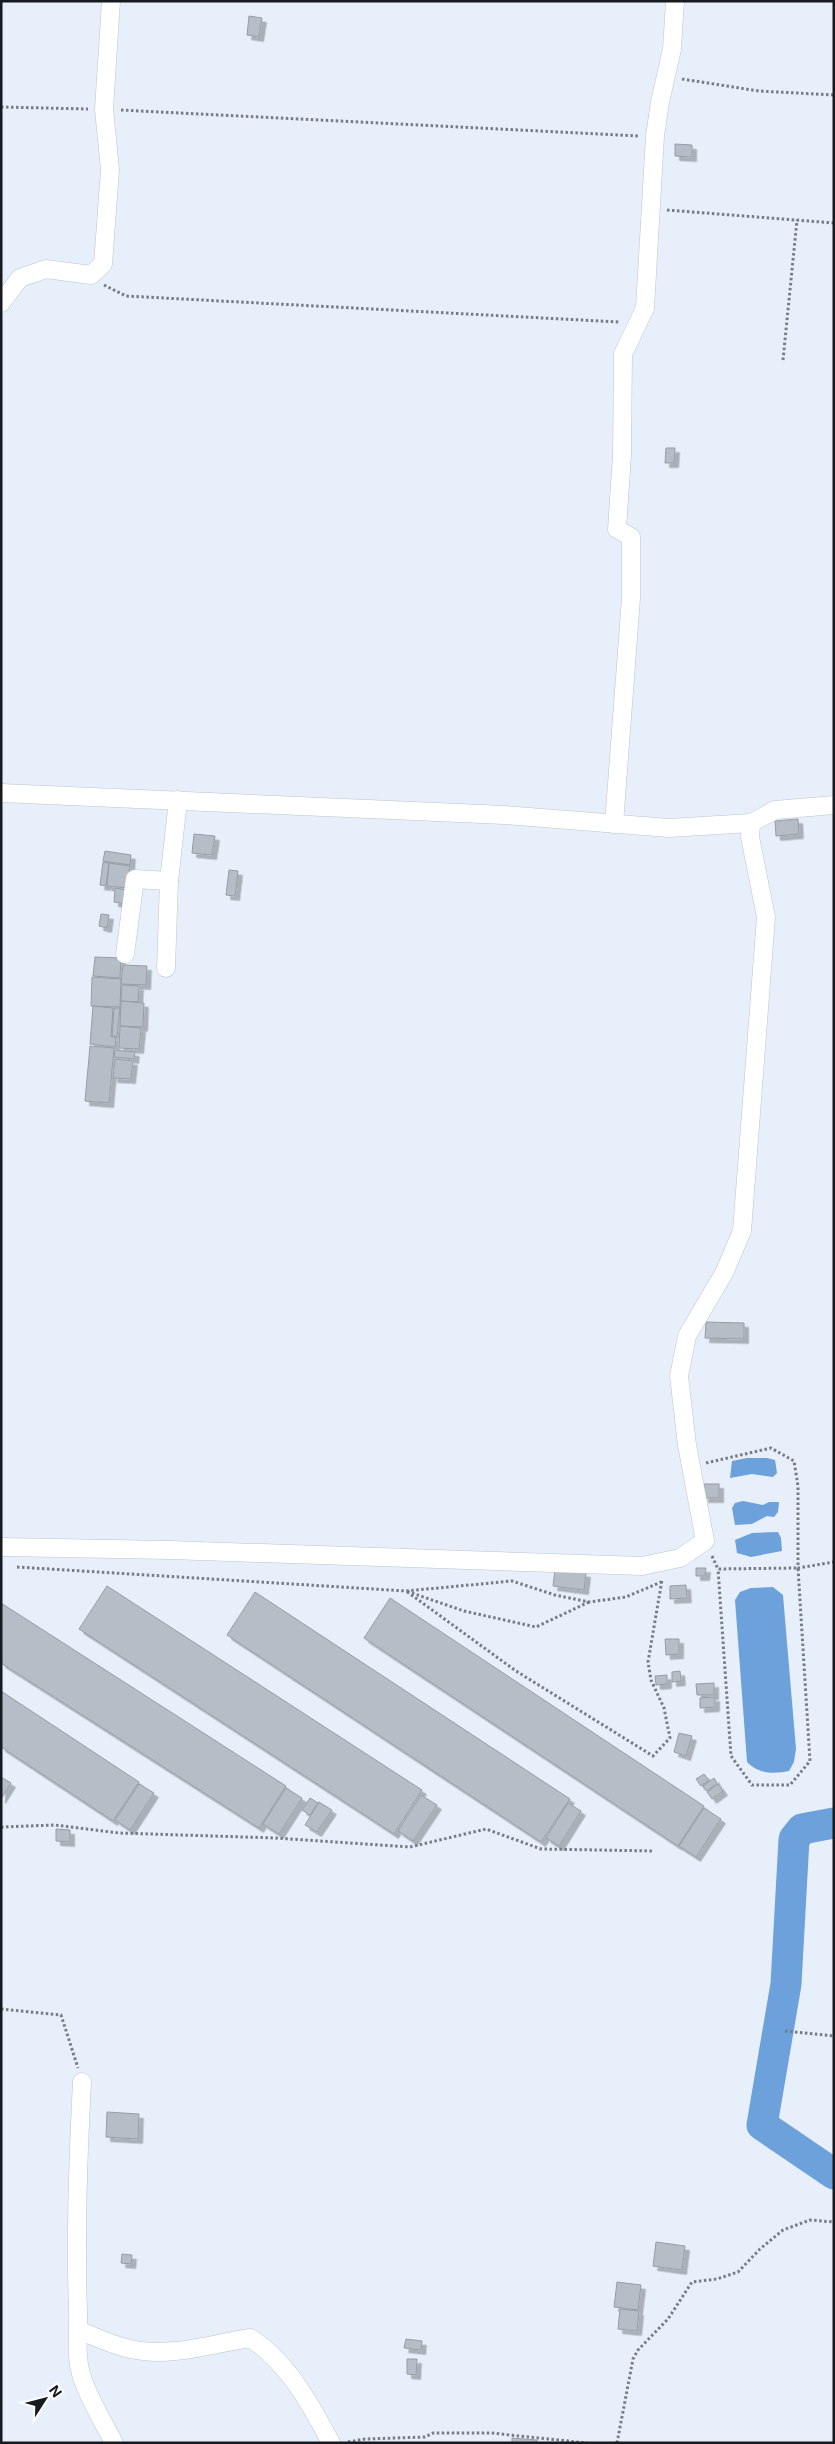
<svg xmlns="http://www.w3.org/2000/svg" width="835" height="2444" font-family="Inter,sans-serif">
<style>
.water{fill:#6da1db}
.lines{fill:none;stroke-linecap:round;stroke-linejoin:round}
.river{stroke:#6da1db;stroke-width:31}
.building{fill:#b5bdc7;stroke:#959da6;filter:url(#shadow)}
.minor-casing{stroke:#bbc4cd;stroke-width:19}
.path{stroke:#777d84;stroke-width:3;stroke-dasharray:2.5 2.5;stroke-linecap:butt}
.minor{stroke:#fff;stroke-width:18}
</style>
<defs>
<filter id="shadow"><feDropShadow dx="4.5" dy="4.5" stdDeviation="0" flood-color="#0004"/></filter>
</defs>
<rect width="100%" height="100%" fill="#e7f0fa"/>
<g class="water">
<polygon points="747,1458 767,1458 775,1460 777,1473 773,1477 752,1474 730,1478 732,1461"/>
<polygon points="743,1501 763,1505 769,1502 779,1502 778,1512 774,1517 767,1516 752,1524 735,1525 732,1508 735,1503"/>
<polygon points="778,1532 781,1538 782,1551 751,1557 737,1553 735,1540 752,1533"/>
<path d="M773,1587l10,8 13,154 -2,13 -5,9c-15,3 -31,3 -42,-9l-12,-162 5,-8 11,-4z"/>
</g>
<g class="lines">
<polyline class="river" points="834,1823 802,1829 794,1839 786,1984 762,2125 834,2174"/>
</g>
<g class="building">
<polygon points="249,16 262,18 259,37 247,35"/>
<polygon points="675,144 692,145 692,157 675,156"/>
<polygon points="666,448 675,448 674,463 665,463"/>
<polygon points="798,819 799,834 776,836 775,821"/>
<polygon points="194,834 215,836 212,855 192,853"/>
<polygon points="105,851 131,855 130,865 103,861"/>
<polygon points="103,862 109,863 106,886 100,885"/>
<polygon points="109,863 130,866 127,888 107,886"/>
<polygon points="229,870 238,871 235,896 226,895"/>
<polygon points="115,888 127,890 125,904 114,902"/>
<polygon points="101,914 109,915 107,928 99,926"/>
<polygon points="95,957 121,958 120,978 93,976"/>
<polygon points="123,965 147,966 146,985 121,984"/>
<polygon points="92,977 121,979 120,1007 91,1006"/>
<polygon points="122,985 139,986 138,1002 121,1001"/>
<polygon points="121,1001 144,1003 143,1027 120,1026"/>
<polygon points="93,1006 113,1008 111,1037 116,1037 115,1047 90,1044"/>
<polygon points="114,1008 120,1008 117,1037 112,1036"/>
<polygon points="120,1026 141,1028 139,1049 119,1048"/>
<polygon points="90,1046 114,1048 109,1103 85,1101"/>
<polygon points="115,1050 135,1052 134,1059 114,1057"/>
<polygon points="115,1059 133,1061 131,1079 113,1078"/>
<polygon points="706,1322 744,1323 744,1339 705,1338"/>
<rect x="704" y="1484" width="15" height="14"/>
<polygon points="696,1568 706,1568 705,1576 696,1576"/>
<polygon points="555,1569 586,1573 584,1590 553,1586"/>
<polygon points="686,1585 687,1598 670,1599 670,1586"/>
<polygon points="107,1586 422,1790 394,1834 79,1629"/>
<polygon points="255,1592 570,1799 541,1842 227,1635"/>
<polygon points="390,1598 704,1806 678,1846 364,1638"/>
<polygon points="1,1603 286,1786 259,1828 1,1663"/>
<polygon points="665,1639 679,1639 679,1654 666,1655"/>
<polygon points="680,1671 681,1681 672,1682 672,1672"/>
<polygon points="667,1675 667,1684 656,1685 655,1676"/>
<polygon points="714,1683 714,1695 697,1695 696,1684"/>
<polygon points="1,1691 139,1782 113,1821 1,1747"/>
<polygon points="715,1697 715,1707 700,1708 700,1698"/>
<polygon points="679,1733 692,1736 686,1756 674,1752"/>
<polygon points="704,1774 709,1780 701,1786 696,1779"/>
<polygon points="1,1777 11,1783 1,1799"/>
<polygon points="714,1778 717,1783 707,1791 703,1786"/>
<polygon points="139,1784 154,1793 130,1830 115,1820"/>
<polygon points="718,1784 723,1791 712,1799 707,1792"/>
<polygon points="286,1788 302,1798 279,1834 263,1824"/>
<polygon points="421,1795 437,1805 413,1841 398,1831"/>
<polygon points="310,1798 318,1803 310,1815 302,1810"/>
<polygon points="319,1802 332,1810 317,1832 305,1825"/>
<polygon points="568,1803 581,1811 559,1846 546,1838"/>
<polygon points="704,1808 721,1819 696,1857 679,1846"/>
<polygon points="56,1829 70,1830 70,1842 56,1841"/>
<polygon points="107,2112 139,2114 138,2139 106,2137"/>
<polygon points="656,2242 685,2246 682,2270 653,2266"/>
<polygon points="122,2254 132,2255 131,2264 121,2263"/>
<polygon points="617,2282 641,2285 638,2310 614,2307"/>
<polygon points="620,2309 639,2311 637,2331 618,2329"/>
<polygon points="406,2339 422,2341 421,2350 404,2348"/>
<polygon points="407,2359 417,2359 416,2375 407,2374"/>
<polygon points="512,2438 537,2440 537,2443 512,2443"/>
</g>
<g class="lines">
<defs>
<g id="minor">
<polyline points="1,303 20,278 46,269 91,275 103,264 110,170 104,109 111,1"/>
<polyline points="1,793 505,815 669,828 751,823 775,810 834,805"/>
<polyline points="614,824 631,598 631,537 617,529 622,455 623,354 645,308 655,136 660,102 672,49 675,1"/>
<polyline points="125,954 135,879 169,881"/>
<polyline points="166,968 169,881 178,800"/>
<polyline points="1,1547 170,1550 642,1566 680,1558 705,1541 687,1445 679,1376 687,1336 724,1273 742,1231 766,917 750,837 751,823"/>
<path d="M82,2082c-4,76 -7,152 -4,228 1,22 -3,43 3,64 6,22 23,49 33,69"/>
<path d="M79,2330c16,7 33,15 51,19 40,9 81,-5 120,-11 37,23 61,67 81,105"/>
</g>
</defs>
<use href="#minor" class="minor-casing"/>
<g class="path">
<polyline points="682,79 759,91 834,95"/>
<polyline points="1,107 88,109"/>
<polyline points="121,110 639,136"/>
<polyline points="667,210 834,223"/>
<polyline points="104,285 126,296 619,322"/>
<polyline points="783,360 797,220"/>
<polyline points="706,1463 771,1448 794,1461 798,1486 798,1568 834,1562"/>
<polyline points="712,1556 718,1569 798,1568 810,1761 790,1785 752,1785 731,1756 718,1569"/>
<polyline points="17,1567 406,1591 512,1581 555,1595 589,1602 626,1597 661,1582"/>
<polyline points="589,1602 536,1627 464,1611 406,1591 516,1671 653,1756 670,1738 664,1708 651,1680 648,1662 662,1580"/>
<polyline points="1,1827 55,1825 119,1833 275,1838 410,1847 486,1829 541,1849 654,1851"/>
<polyline points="1,2009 61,2015 78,2068"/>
<polyline points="785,2031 834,2036"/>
<polyline points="348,2442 365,2439 425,2437 433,2433 491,2433 587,2443"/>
<polyline points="617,2443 633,2359 638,2350 668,2319 692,2282 717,2279 738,2272 760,2249 783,2230 810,2220 834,2222"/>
</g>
<use href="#minor" class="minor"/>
</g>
<rect width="835" height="2444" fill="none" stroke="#171a1e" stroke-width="5"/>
<g transform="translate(45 2399) rotate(54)" stroke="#ffffff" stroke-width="4" paint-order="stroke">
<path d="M0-4L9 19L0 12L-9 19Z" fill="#171a1e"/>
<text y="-8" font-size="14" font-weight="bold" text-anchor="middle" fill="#171a1e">N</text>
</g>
</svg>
